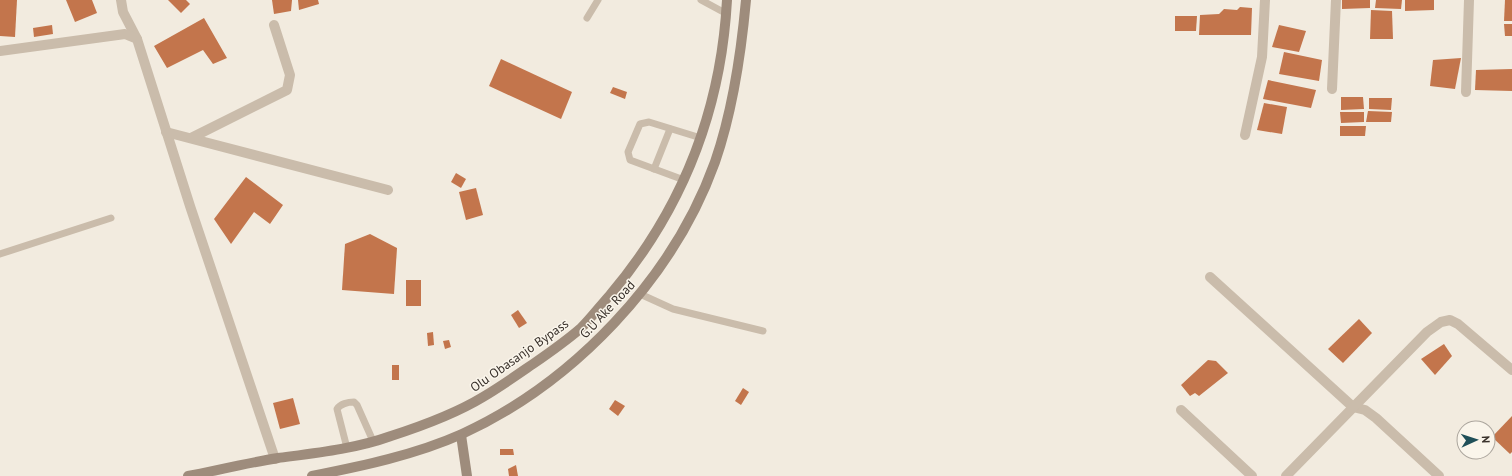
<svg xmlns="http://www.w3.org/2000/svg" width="1512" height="476" font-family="'PT Sans',sans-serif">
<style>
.building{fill:#c3754c}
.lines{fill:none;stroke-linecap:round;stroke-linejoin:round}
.lane{stroke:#cabcab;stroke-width:7}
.street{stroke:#cabcab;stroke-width:10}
.secondary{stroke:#9e8c7c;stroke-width:10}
.labels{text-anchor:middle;stroke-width:3;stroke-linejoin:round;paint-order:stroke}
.street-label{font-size:13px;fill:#38302a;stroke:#faf5eb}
</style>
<rect width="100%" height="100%" fill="#f2ebdf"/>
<g class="building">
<polygon points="0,0 17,0 15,37 0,36"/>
<polygon points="66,0 92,0 97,13 75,22"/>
<polygon points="168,0 186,0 190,4 181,13"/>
<polygon points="272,0 292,0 291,11 274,14"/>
<polygon points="298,0 318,0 319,4 299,10"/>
<polygon points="1342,0 1370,0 1370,8 1342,9"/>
<polygon points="1376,0 1402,0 1401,9 1375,8"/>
<polygon points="1405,0 1434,0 1434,10 1405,11"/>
<polygon points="1505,0 1512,0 1512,21 1504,21"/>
<polygon points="1240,7 1252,8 1251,35 1199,35 1200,15 1219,14 1224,9 1237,10"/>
<polygon points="1371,10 1392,11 1393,39 1370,39"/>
<polygon points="1175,16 1197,16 1196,31 1175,31"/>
<polygon points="204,18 227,58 213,64 203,50 167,68 154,46"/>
<polygon points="1504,24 1512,24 1512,36 1505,36"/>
<polygon points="52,25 53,34 34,37 33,28"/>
<polygon points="1279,25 1306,31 1299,52 1272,47"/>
<polygon points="1284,52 1322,60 1319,81 1279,74"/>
<polygon points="1461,58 1455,89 1430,86 1433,60"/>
<polygon points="501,59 572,92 561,119 489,86"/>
<polygon points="1512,69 1512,91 1475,90 1476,70"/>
<polygon points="1268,80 1316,90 1311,108 1263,99"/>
<polygon points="613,87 627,92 625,99 610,93"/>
<polygon points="1341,97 1363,97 1364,109 1341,110"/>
<polygon points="1369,98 1392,98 1391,110 1369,109"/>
<polygon points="1264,103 1287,107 1282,134 1257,130"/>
<polygon points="1368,111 1392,112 1391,122 1366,122"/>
<polygon points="1340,112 1364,112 1364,122 1341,123"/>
<polygon points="1340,126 1366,126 1365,136 1340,136"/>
<polygon points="456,173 466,179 461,188 451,182"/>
<polygon points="246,177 283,205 270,224 254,212 231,244 214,219"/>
<polygon points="476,188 483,215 466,220 459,192"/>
<polygon points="370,234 397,248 394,294 342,290 345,244"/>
<rect x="406" y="280" width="15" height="26"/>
<polygon points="518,310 527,323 519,328 511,315"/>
<polygon points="1359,319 1372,333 1343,363 1328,349"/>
<polygon points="433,332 434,345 428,346 427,333"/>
<polygon points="449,340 451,347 445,349 443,341"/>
<polygon points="1444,344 1452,356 1435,375 1421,359"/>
<polygon points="1208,360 1216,361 1228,373 1199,396 1195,393 1190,396 1181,385"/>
<rect x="392" y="365" width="7" height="15"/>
<polygon points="743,388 749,392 741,405 735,401"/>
<polygon points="293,398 300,424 280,429 273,403"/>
<polygon points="615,400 625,406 618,416 609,409"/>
<polygon points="1512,416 1512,452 1510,454 1492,437"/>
<polygon points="500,449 513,449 514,455 500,455"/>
<polygon points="516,465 518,476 509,476 508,469"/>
</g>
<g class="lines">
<g class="lane">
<polyline points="701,0 727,14"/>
<polyline points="587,18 598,0"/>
<polyline points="654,169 670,129"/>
<polyline points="684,180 630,160 628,152 640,124 649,122 701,138"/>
<polyline points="0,254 111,218"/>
<polyline points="640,294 673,309 763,331"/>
<path d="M347,448l-10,-39c3,-5 11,-7 17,-7l3,3 16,36"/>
</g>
<g class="street">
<polyline points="121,0 123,12 137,39"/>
<polyline points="0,51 125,34 137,39 190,206 275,459"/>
<polyline points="1332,89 1336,0"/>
<polyline points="1466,92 1469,0"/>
<polyline points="166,132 388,190"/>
<polyline points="1245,135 1262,57 1265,0"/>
<polyline points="191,138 287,90 290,75 274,25"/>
<polyline points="1210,277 1353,407 1365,410 1376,418 1439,476"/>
<polyline points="1181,410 1252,476"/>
<polyline points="1286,476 1427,332 1441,322 1450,320 1458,324 1512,370"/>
</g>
<g class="secondary">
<polyline points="461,435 467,476"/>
<path d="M188,476c30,-6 60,-13 90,-18 38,-5 77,-9 113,-22 31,-10 64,-22 92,-39 17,-10 34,-22 50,-33 16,-11 33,-23 48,-36 10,-10 19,-22 29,-33 72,-85 111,-184 117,-295"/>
<path d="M312,476c50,-10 103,-21 150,-42 111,-51 211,-155 253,-272 18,-52 26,-107 31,-162"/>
</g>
</g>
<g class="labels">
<g class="street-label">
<text transform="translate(607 309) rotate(-47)" y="5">G.U Ake Road</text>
<text transform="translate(519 355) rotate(-35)" y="5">Olu Obasanjo Bypass</text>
</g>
</g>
<g transform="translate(1476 440) rotate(87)"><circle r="19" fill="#faf5eb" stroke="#aca69e"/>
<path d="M0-3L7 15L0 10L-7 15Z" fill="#205059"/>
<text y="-6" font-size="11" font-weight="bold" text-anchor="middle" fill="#38302a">N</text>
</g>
</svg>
